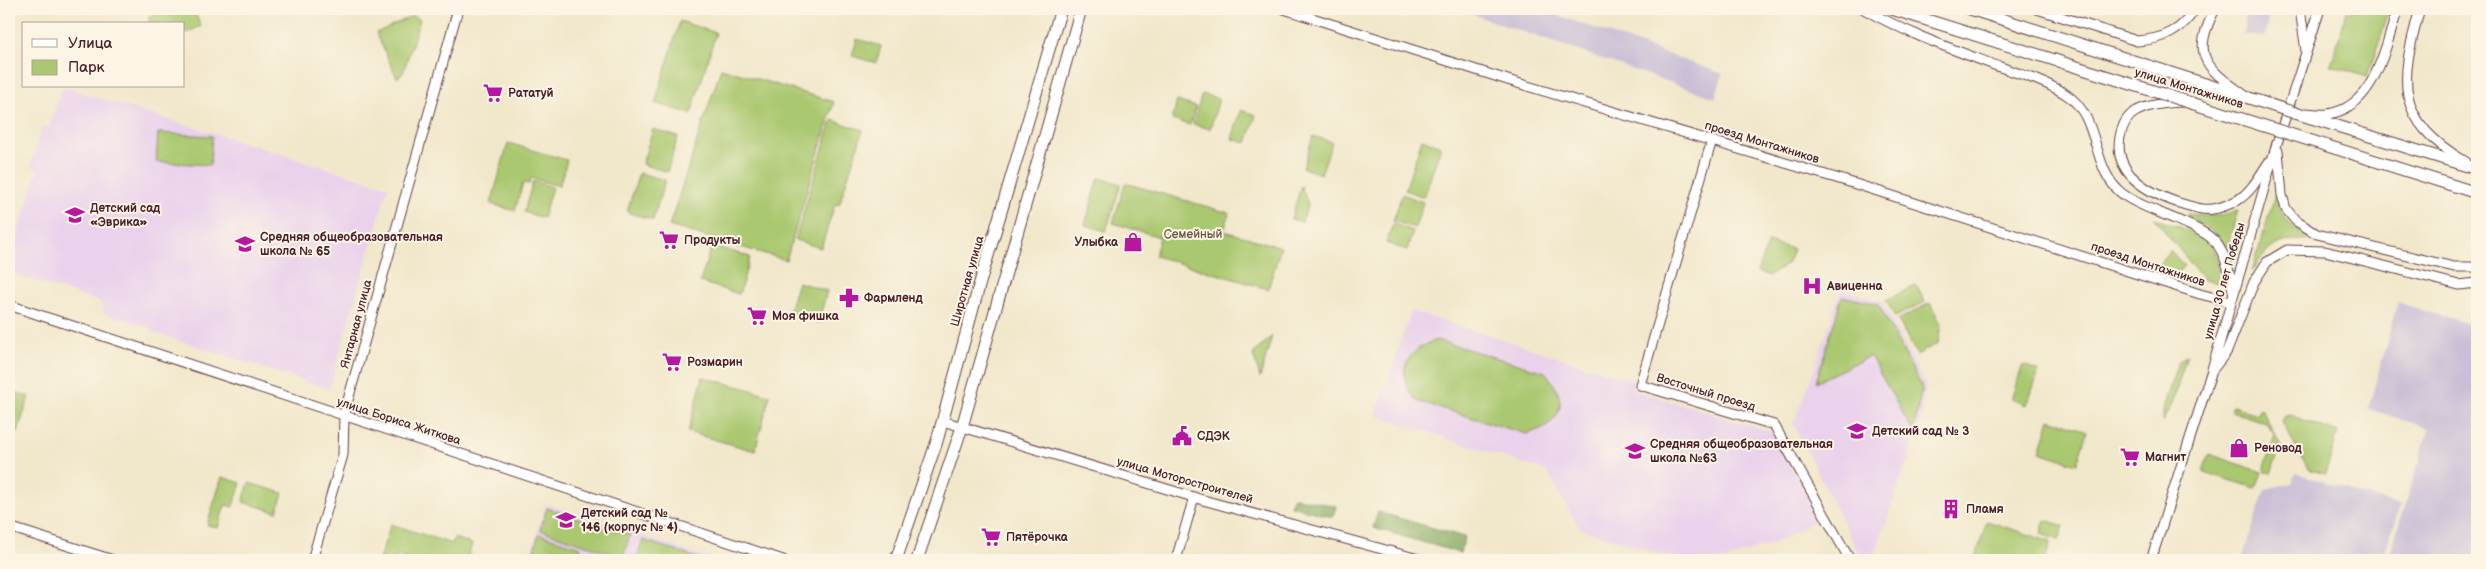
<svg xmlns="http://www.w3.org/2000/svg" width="2486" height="569" font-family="'Balsamiq Sans',sans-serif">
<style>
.built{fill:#ead1ec}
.industrial{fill:#cabfd6}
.green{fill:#aac86f;stroke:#7a744d}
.forest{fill:#87ac62;stroke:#686646}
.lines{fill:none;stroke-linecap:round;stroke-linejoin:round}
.minor-casing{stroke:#633d43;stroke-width:11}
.major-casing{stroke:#633d43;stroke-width:13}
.minor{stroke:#fff;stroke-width:9}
.major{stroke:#fff;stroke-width:11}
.major-bridge-casing{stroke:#633d43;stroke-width:13;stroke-linecap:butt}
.major-bridge{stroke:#fff;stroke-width:11}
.labels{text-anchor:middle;stroke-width:4;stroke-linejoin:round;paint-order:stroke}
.street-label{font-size:12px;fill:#4a1f2b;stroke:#fcf5e5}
.poi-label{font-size:12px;font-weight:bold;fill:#4a1f2b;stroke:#fcf5e5;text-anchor:start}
.park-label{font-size:12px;fill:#67523f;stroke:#fcf5e5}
</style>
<rect width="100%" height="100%" fill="#fcf5e5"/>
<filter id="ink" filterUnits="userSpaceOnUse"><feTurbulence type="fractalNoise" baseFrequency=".02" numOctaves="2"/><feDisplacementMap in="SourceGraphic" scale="10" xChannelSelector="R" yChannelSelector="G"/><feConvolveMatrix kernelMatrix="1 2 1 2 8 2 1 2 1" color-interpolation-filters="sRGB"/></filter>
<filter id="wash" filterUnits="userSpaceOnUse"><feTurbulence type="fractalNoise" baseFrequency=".0096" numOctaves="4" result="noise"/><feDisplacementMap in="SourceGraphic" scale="20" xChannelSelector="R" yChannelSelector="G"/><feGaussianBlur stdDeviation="1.12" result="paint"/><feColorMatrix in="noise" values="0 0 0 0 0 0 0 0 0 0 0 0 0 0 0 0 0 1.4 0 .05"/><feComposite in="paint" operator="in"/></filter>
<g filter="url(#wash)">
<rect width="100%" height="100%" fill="#f1e7cb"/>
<g class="built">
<polygon points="62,87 388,187 329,389 152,332 150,327 105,314 101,302 9,273 9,261 38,169 30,166 42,126 49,128"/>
<polygon points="1841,290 1882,301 1926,386 1920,423 1873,560 1859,554 1793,424 1810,382"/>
<polygon points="1411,311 1635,381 1633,390 1772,432 1819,519 1778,541 1726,560 1682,560 1580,529 1546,471 1376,415"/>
<polygon points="546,504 714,560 529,560"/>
</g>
<g class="industrial">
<polygon points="1457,9 1540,9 1723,74 1715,98"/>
<polygon points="2246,9 2270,9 2265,37 2243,34"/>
<polygon points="2398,303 2477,326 2477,560 2388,560 2429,428 2368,409"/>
<polygon points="2296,473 2400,506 2382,560 2242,560 2265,489 2292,483"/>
</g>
<g class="green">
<polygon points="167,9 193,9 201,26 184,34 184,24 151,24 148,17"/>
<polygon points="2353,9 2390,9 2367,77 2331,65 2347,11 2351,13"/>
<polygon points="412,16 420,19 403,73 397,78 376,33"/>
<polygon points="680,21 716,33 691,114 655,103"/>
<polygon points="857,39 881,46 876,63 852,56"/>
<polygon points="721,68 834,102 786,260 669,226"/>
<polygon points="1202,94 1219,99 1210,129 1193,124"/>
<polygon points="1177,101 1196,107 1190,125 1172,120"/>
<polygon points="1241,110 1256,115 1247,143 1232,139"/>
<polygon points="832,120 863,130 839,205 835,204 821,248 795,240"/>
<polygon points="653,129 678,137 667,172 642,164"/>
<polygon points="158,133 212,136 210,165 156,162"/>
<polygon points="1313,136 1332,142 1321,174 1303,168"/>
<polygon points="1422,139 1441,146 1424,197 1405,190"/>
<polygon points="508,143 567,160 559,186 531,178 529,184 523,183 515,211 491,204"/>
<polygon points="639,173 665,180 653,220 627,212"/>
<polygon points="1099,178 1121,184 1106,231 1085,225"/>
<polygon points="533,181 552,187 543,218 524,212"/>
<polygon points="1125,183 1229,213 1224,231 1281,247 1268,289 1155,256 1160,237 1113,223"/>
<polygon points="1301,186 1308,204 1302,222 1291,219"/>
<path d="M2277,188c0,27 12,40 36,50v2c-34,-1 -43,4 -61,32z"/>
<polygon points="1402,194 1423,202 1415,228 1393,221"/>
<path d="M2238,210l-11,37c-11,-15 -24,-22 -41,-30l1,-3 35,2z"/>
<path d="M2154,218c22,9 56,15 63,41 2,7 0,17 0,24l-13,-3z"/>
<polygon points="1393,224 1413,231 1407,250 1386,243"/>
<polygon points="1768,242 1793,249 1788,263 1770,276 1757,272"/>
<polygon points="712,245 750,257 739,294 700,282"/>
<polygon points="2170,250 2184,266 2174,276 2157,269"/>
<polygon points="798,282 827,291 818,323 788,314"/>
<polygon points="1916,285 1925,302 1895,317 1886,300"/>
<polygon points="1842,296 1878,304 1922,387 1914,429 1911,428 1870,356 1816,382"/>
<polygon points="1930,303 1941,324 1938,343 1917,355 1898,320"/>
<polygon points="1272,336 1260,378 1253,354"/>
<path d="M1436,340l109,32c25,30 19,52 -19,62l-109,-33c-23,-26 -13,-50 19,-61z"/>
<polygon points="2187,355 2172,404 2162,422 2164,405 2178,362"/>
<polygon points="2023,365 2039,371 2027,405 2011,399"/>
<polygon points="703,377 770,395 755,451 688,432"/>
<polygon points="9,390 29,397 18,432 9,429"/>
<polygon points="2233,406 2257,414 2259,409 2262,410 2281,446 2271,473 2264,471 2275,435 2266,423 2231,411 2231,407"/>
<polygon points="2290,415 2338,433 2325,474 2311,470 2306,465 2282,422 2285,416"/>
<polygon points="2050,419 2087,431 2077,464 2040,452"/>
<polygon points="2209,454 2262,472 2256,488 2203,472"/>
<polygon points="222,477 241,483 233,507 225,505 218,528 207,525"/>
<polygon points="249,483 283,493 277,512 243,502"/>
<polygon points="547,508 630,535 623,557 540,530"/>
<polygon points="2045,520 2064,526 2059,540 2041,534"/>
<polygon points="1987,521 2051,542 2045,560 1975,559"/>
<polygon points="391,524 452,544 454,538 472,544 467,560 411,560 397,556 395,560 379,560"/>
<polygon points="539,534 581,547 577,560 531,560"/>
<polygon points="643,540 703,560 636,560"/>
</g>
<g class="forest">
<polygon points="1293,497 1336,506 1333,517 1290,506"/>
<polygon points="1378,512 1465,537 1460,553 1373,528"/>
</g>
</g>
<g filter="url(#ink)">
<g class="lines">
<defs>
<g id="minor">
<polyline points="1284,9 1514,82 1846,181 2200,294 2231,302"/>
<path d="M1864,9c42,24 88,40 133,57 23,8 49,15 70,29 35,24 23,76 57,100 23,17 80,30 93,49 10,14 13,31 16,47"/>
<path d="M2037,9l100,32c26,-2 44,-9 58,-32"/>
<path d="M2215,9c-23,46 -12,57 28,85"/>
<polyline points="2300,9 2306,51"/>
<path d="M2420,9c-20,72 -27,110 46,153"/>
<path d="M2183,102c-15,1 -34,2 -48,10 -9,5 -13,15 -15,25 -7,37 29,56 59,66 11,3 23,8 34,6 8,-1 17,-5 25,-9 14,-9 22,-25 31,-38"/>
<path d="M2305,113c7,0 16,2 23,1 48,-7 57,-68 70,-105"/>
<polyline points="1712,140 1640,385 1774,425 1850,560"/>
<polyline points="2278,151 2282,195 2286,209 2296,221 2317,234 2454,267 2477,267"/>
<polyline points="9,305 783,560"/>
<polyline points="2214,368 2227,351 2254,282 2267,262 2287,250 2325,251 2459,285 2477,283"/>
<polyline points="943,421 1203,500 1422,560"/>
<polyline points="9,527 113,560"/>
<polyline points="312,560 343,455 344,416 348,400 458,9"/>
<polyline points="1176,560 1194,497"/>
<polyline points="2151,560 2211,373 2277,143 2320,9"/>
</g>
<g id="major">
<polyline points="1892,9 2080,68"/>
<polyline points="1970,9 2249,98"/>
<polyline points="2295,113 2477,169"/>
<polyline points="896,560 937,441 979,286 1061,9"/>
<polyline points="917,560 962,427 1081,9"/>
</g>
</defs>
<use href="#minor" class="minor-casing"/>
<use href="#major" class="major-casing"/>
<use href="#minor" class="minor"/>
<use href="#major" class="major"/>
<defs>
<g id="major-bridge">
<polyline points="2080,68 2477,193"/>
<polyline points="2249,98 2295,113"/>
</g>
</defs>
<use href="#major-bridge" class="major-bridge-casing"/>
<use href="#major-bridge" class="major-bridge"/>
</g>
</g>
<defs>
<symbol id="supermarket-bare" viewBox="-9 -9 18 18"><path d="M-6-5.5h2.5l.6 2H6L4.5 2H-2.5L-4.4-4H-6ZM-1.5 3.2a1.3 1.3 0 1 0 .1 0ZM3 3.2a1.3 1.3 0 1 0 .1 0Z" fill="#b5179e" stroke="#fcf5e5" stroke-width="2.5" paint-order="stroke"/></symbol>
<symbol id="school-bare" viewBox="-9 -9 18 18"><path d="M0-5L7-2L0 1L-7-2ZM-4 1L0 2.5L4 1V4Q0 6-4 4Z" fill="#b5179e" stroke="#fcf5e5" stroke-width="2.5" paint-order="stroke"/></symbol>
<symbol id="shop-bare" viewBox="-9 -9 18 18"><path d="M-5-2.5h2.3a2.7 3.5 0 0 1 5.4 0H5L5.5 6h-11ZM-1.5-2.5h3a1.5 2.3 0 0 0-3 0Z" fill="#b5179e" stroke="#fcf5e5" stroke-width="2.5" paint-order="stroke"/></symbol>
<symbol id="hospital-bare" viewBox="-9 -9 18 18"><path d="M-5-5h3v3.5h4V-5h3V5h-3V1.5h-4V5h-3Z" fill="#b5179e" stroke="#fcf5e5" stroke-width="2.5" paint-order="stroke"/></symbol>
<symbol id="pharmacy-bare" viewBox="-9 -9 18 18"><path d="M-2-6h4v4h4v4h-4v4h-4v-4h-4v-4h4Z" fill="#b5179e" stroke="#fcf5e5" stroke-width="2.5" paint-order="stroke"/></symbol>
<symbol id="civic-bare" viewBox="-9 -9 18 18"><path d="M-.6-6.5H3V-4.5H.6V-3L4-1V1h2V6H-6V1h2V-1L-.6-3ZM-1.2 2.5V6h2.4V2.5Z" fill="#b5179e" stroke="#fcf5e5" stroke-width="2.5" paint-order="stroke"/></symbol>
<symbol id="building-bare" viewBox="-9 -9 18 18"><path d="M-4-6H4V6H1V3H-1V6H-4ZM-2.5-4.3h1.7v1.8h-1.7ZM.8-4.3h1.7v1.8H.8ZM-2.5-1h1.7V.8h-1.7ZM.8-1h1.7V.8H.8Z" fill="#b5179e" stroke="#fcf5e5" stroke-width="2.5" paint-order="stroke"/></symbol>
</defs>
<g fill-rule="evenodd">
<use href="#supermarket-bare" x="479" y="79" width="28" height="28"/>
<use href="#school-bare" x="61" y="201" width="28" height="28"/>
<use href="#supermarket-bare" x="655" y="226" width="28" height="28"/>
<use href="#shop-bare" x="1119" y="228" width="28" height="28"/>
<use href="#school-bare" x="231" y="230" width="28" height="28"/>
<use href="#hospital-bare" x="1798" y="272" width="28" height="28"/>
<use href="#pharmacy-bare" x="835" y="284" width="28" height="28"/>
<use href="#supermarket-bare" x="743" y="302" width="28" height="28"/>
<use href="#supermarket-bare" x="658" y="348" width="28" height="28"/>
<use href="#school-bare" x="1843" y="417" width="28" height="28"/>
<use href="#civic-bare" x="1168" y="422" width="28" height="28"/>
<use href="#shop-bare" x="2225" y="434" width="28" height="28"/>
<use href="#school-bare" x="1621" y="437" width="28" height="28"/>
<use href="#supermarket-bare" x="2116" y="443" width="28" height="28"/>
<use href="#building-bare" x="1937" y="495" width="28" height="28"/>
<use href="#school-bare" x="552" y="506" width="28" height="28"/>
<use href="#supermarket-bare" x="977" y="523" width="28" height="28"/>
</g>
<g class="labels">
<g class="street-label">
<text transform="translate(2189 88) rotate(17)" y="4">улица Монтажников</text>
<text transform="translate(1762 142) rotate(17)" y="4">проезд Монтажников</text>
<text transform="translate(2148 264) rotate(18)" y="4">проезд Монтажников</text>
<text transform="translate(967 281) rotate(-74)" y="4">Широтная улица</text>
<text transform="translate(2224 281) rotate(-74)" y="4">улица 30 лет Победы</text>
<text transform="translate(356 324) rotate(-75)" y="4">Янтарная улица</text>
<text transform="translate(1706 392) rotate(17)" y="4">Восточный проезд</text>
<text transform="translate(399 421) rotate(18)" y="4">улица Бориса Житкова</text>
<text transform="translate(1185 480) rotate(16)" y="4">улица Моторостроителей</text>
</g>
<g class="poi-label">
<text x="508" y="97">Рататуй</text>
<text x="90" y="212">Детский сад<tspan x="90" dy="14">«Эврика»</tspan></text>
<text x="260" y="241">Средняя общеобразовательная<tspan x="260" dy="14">школа № 65</tspan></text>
<text x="684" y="244">Продукты</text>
<text x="1118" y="246" text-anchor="end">Улыбка</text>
<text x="1827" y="290">Авиценна</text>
<text x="864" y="302">Фармленд</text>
<text x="772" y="320">Моя фишка</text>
<text x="687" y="366">Розмарин</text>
<text x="1872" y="435">Детский сад № 3</text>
<text x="1197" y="440">СДЭК</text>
<text x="1650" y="448">Средняя общеобразовательная<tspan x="1650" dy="14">школа №63</tspan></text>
<text x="2254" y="452">Реновод</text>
<text x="2145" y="461">Магнит</text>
<text x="1966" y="513">Пламя</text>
<text x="581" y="517">Детский сад №<tspan x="581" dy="14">146 (корпус № 4)</tspan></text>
<text x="1006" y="541">Пятёрочка</text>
</g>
<g class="park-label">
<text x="1193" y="238">Семейный</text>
</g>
</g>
<rect width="2486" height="569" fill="none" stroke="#fcf5e5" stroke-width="30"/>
<rect x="22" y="22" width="162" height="65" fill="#fcf5e5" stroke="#b59f9b"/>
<rect x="32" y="39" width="25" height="8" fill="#ffffff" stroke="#b59f9b"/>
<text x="68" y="48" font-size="15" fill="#4a1f2b">Улица</text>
<rect x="32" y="60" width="25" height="15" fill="#aac86f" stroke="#b59f9b"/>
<text x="68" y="72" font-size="15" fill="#4a1f2b">Парк</text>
</svg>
